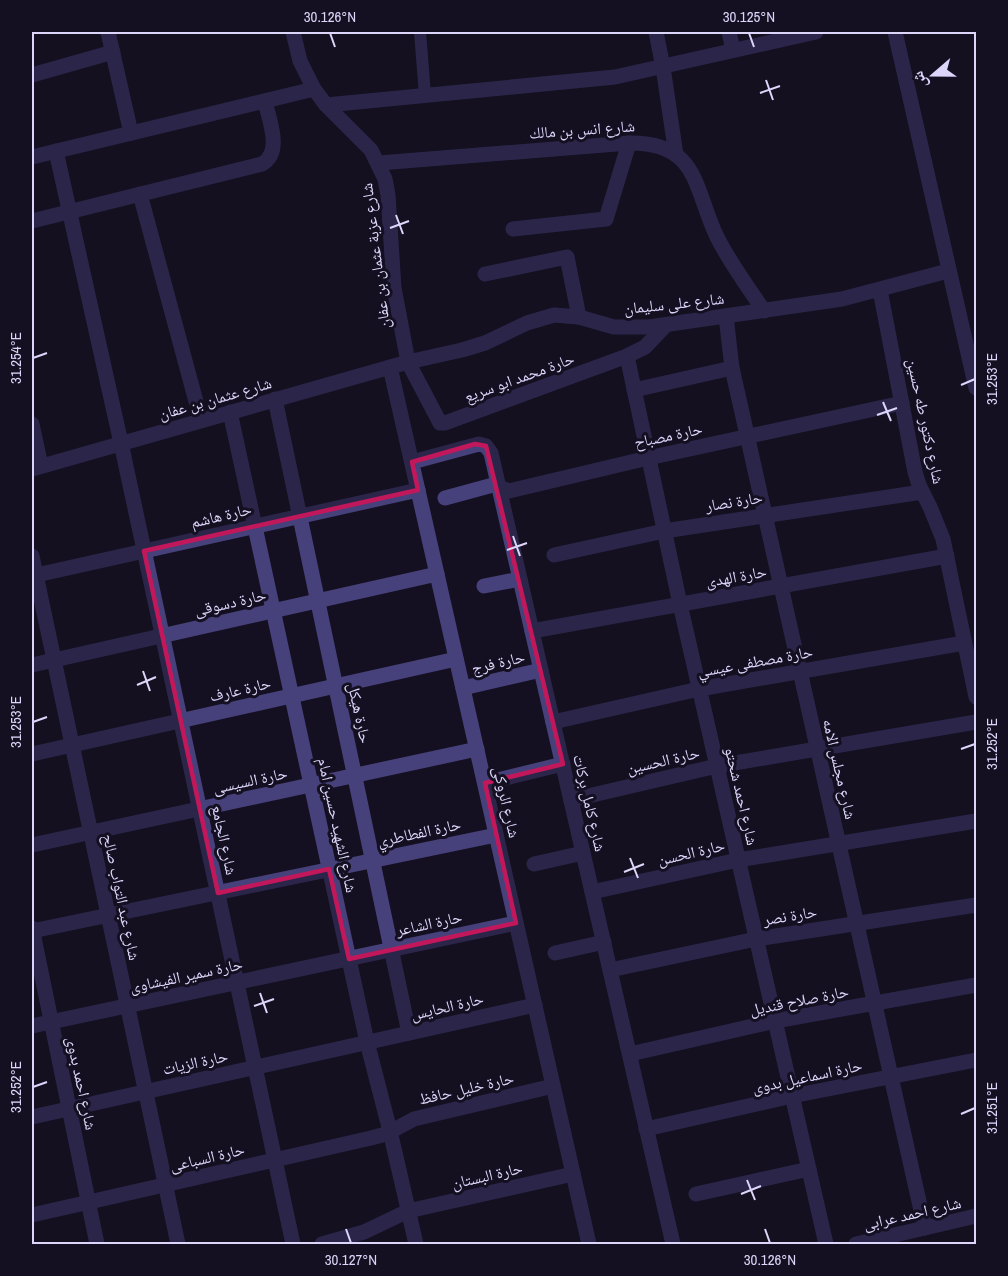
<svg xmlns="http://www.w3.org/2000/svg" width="1008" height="1276" font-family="'Archivo Narrow','Noto Naskh Arabic',sans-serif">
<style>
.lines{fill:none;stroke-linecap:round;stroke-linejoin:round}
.service{stroke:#47417b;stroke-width:12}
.minor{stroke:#47417b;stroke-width:15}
.tertiary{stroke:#47417b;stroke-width:15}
.marked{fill:none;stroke:#c2185b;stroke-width:4.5;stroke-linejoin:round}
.ticks{fill:none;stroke:#dcd6fa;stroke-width:2}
.labels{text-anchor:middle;stroke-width:6;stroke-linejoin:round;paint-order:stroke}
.street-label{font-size:16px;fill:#dcd6fa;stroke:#141021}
.neatline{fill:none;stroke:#dcd6fa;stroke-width:2}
.ticks-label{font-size:15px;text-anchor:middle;fill:#dcd6fa}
</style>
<rect width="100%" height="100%" fill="#141021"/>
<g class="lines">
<polyline class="service" points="420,32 425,95"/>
<g class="minor">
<polyline points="108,32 131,133"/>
<polyline points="293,32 300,61 314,89 326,105 371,150 385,179 388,195 394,288 408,362 440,423 445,423 627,356 645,347 666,325"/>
<polyline points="656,32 663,67 676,155"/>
<polyline points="729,32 733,50"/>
<polyline points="895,32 976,388"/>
<polyline points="32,75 113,52"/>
<polyline points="326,105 615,77 816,32"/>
<polyline points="56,151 121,443 293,1244"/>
<polyline points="32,157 314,89"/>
<path d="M379,163l250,-20c70,-1 65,46 88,94 13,26 31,50 47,74"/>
<polyline points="140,194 201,420"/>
<path d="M32,221l230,-57c21,-12 7,-44 3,-63"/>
<polyline points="513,229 606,219 629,143"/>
<polyline points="485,274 567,257 579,317"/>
<polyline points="880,290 915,472 919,485 930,507 943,539 976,697"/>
<polyline points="726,316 732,368 925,1228"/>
<polyline points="627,356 680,604 826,1244"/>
<polyline points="390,367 589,1244"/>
<polyline points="634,390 732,368"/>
<polyline points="275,399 409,1033"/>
<polyline points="230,412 367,1042 390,1131 416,1244"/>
<polyline points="32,424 41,466"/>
<polyline points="412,462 479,444 486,446 491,453 673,1244"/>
<polyline points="32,469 408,362 462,350 485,343 527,323 554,315 579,317 614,327 649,327 842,299 948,271"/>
<polyline points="445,498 493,485 509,491 648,458 902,403"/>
<polyline points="554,555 664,531 922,492"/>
<polyline points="32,556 178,1244"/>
<polyline points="32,576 418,490"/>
<polyline points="484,586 520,579"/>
<polyline points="532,631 947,556"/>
<polyline points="32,665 437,574"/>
<polyline points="463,688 541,670"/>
<polyline points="553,722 699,689 964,643"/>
<polyline points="32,754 456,659"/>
<polyline points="485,783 563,764"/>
<polyline points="571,800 717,766 976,722"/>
<polyline points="32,845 477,749"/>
<polyline points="534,864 583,853"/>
<polyline points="592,892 738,860 976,821"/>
<polyline points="32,928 97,1244"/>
<polyline points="32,931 496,835"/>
<polyline points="555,953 604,942"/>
<polyline points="610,970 756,939 976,905"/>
<polyline points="32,1026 516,923"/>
<polyline points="630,1054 775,1021 976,985"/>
<polyline points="32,1117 535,1005"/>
<polyline points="646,1129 792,1096 976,1060"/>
<polyline points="696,1194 809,1169"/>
<polyline points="32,1215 371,1138 386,1134 414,1119 553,1086"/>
<polyline points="322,1244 364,1232 408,1211 573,1174"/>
</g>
<polyline class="tertiary" points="856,1244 976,1216"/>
</g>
<path d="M0 0H1008V1276H0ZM475,444l11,2 77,318 -78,19 31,140 -167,36 -20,-90 -111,24 -74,-342 274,-61 -6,-28z" fill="#141021" fill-opacity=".55" fill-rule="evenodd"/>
<path class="marked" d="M475,444l11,2 77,318 -78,19 31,140 -167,36 -20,-90 -111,24 -74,-342 274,-61 -6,-28z"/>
<path class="ticks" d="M330,33l5,14M749,33l5,14M766,80l7,20M760,93l20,-7M396,215l7,19M390,228l19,-7M33,358l14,-5M961,385l14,-6M883,402l8,19M877,415l20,-7M513,536l7,20M507,550l20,-7M143,671l7,20M137,685l19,-8M33,722l14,-5M961,749l14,-5M630,858l8,20M624,872l20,-8M260,993l7,20M254,1006l20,-7M33,1087l14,-5M961,1114l14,-6M747,1180l8,20M741,1194l20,-8M346,1229l5,14M765,1229l5,14"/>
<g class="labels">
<g class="street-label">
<text transform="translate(582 129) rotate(-4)" y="6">شارع انس بن مالك</text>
<text transform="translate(375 256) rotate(-97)" y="6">شارع عزبة عثمان بن عفان</text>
<text transform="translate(674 303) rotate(-6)" y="6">شارع على سليمان</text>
<text transform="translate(519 377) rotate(-20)" y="6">حارة محمد ابو سريع</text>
<text transform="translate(215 398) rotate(-16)" y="6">شارع عثمان بن عفان</text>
<text transform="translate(926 421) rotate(78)" y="6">شارع دكتور طه حسين</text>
<text transform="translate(668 435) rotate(-12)" y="6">حارة مصباح</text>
<text transform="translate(734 501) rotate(-9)" y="6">حارة نصار</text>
<text transform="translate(221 515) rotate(-13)" y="6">حارة هاشم</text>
<text transform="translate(736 576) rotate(-10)" y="6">حارة الهدى</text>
<text transform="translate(230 602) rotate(-13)" y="6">حارة دسوقى</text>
<text transform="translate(755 661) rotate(-10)" y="6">حارة مصطفى عيسي</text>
<text transform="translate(498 662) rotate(-13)" y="6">حارة فرج</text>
<text transform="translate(240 689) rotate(-13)" y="6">حارة عارف</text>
<text transform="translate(360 713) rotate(78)" y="6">حارة هيكل</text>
<text transform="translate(663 760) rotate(-13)" y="6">حارة الحسين</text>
<text transform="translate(840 769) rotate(77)" y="6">شارع مجلس الامه</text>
<text transform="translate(250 780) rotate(-12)" y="6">حارة السيسى</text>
<text transform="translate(742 796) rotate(77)" y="6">شارع احمد شحتو</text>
<text transform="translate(507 802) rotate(77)" y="6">شارع الروكى</text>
<text transform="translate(590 803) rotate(77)" y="6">شارع كامل بركات</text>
<text transform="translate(338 825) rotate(78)" y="6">شارع الشهيد حسين امام</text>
<text transform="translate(419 832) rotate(-12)" y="6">حارة الفطاطري</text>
<text transform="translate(225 840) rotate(78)" y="6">شارع الجامع</text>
<text transform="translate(691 852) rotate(-13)" y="6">حارة الحسن</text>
<text transform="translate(122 897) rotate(78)" y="6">شارع عبد التواب صالح</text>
<text transform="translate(790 915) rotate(-9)" y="6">حارة نصر</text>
<text transform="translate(429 923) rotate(-12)" y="6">حارة الشاعر</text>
<text transform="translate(186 975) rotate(-12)" y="6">حارة سمير الفيشاوى</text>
<text transform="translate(799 1000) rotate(-11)" y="6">حارة صلاح قنديل</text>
<text transform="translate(447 1006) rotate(-13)" y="6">حارة الحايس</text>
<text transform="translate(195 1062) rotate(-12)" y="6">حارة الزيات</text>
<text transform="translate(807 1076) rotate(-12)" y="6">حارة اسماعيل بدوى</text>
<text transform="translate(82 1083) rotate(78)" y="6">شارع احمد بدوى</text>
<text transform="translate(466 1088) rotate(-13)" y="6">حارة خليل حافظ</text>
<text transform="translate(207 1157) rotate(-13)" y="6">حارة السباعى</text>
<text transform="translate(487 1175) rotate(-13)" y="6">حارة البستان</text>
<text transform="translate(912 1213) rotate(-13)" y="6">شارع احمد عرابى</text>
</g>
</g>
<rect width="1008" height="1276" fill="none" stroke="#141021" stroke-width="66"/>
<g transform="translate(933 75) rotate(250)" stroke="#141021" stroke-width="4.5" paint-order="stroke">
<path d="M0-4.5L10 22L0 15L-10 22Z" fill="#dcd6fa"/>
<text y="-9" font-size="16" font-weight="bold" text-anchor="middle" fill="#dcd6fa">ش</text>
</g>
<rect x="33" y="33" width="942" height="1210" class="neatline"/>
<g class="ticks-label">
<text x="330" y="22">30.126°N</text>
<text x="749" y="22">30.125°N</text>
<text transform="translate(16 358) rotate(-90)" y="5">31.254°E</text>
<text transform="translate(992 379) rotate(-90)" y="5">31.253°E</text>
<text transform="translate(16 722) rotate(-90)" y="5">31.253°E</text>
<text transform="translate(992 744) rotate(-90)" y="5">31.252°E</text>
<text transform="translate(16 1087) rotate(-90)" y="5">31.252°E</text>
<text transform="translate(992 1108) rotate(-90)" y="5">31.251°E</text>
<text x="351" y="1265">30.127°N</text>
<text x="770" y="1265">30.126°N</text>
</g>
</svg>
